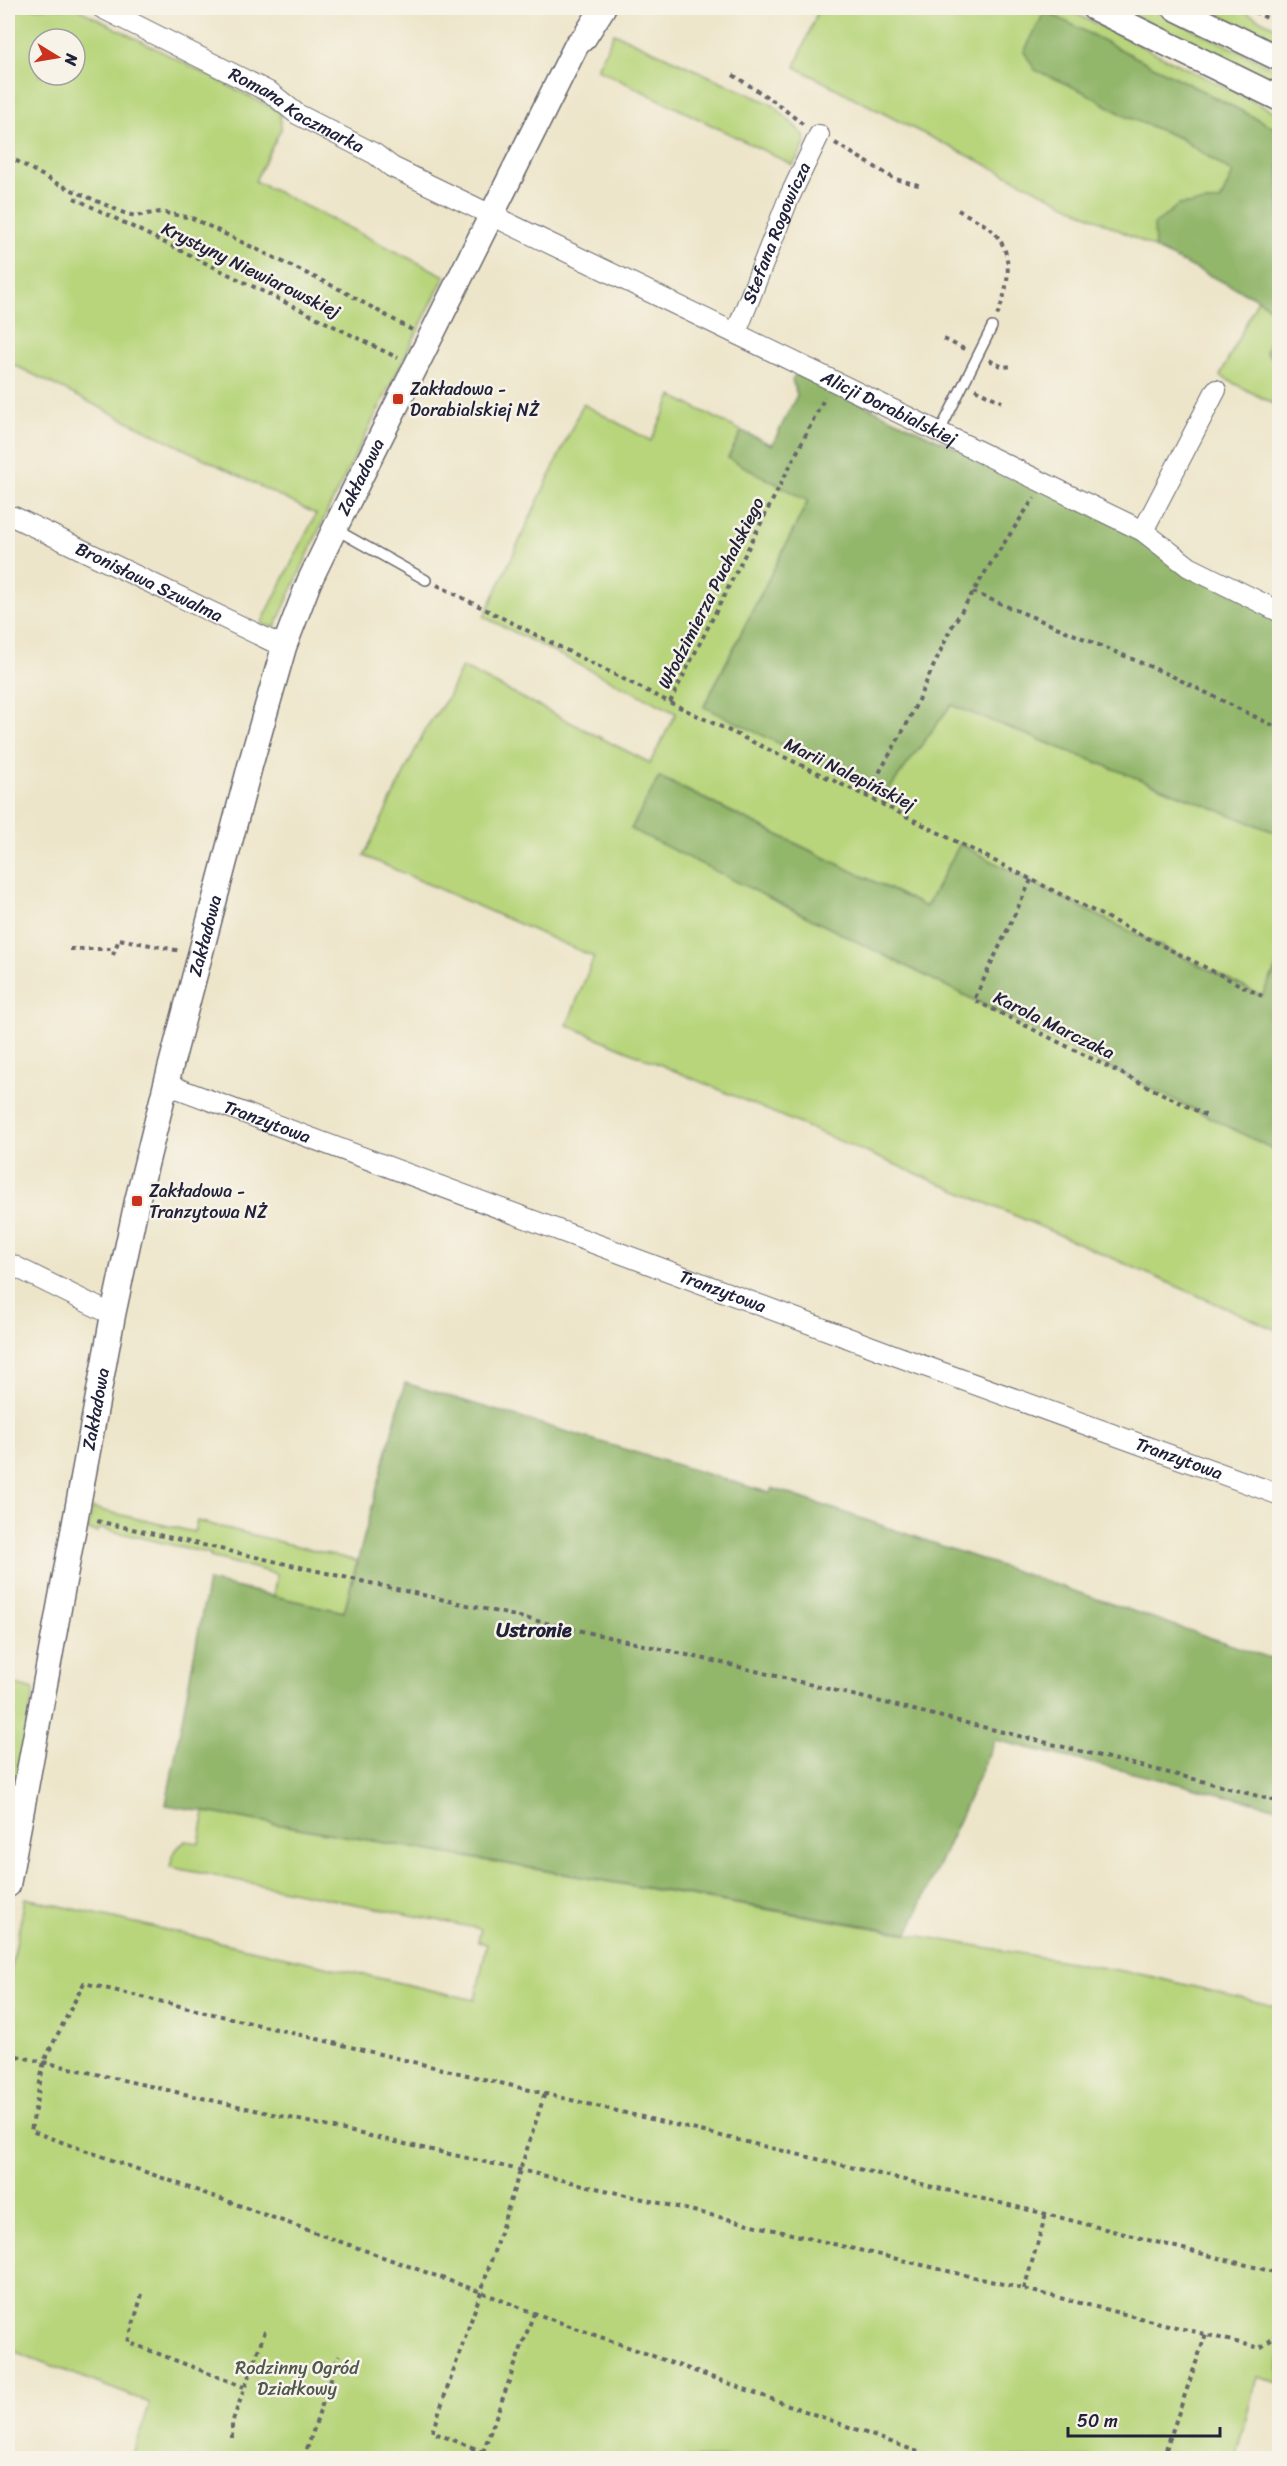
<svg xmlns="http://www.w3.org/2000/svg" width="1287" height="2466" font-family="Sriracha,sans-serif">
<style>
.green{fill:#b8d57b;stroke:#6d7c5b;stroke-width:1.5;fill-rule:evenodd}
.forest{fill:#92b66b;stroke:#5a6c53;stroke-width:1.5}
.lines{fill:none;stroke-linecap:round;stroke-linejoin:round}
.service-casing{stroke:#69666d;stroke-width:12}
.minor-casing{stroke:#69666d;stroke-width:22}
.tertiary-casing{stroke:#69666d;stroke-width:27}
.path{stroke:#69666d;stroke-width:4;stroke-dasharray:4.5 4.5;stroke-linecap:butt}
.service{stroke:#fff;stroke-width:9}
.minor{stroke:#fff;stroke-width:20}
.tertiary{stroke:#fff;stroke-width:24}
.poi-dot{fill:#c8321e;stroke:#f7f3e8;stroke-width:2}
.labels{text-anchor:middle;stroke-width:5;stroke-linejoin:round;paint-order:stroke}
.street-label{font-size:18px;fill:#22223b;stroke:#f7f3e8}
.poi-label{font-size:18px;fill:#22223b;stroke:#f7f3e8;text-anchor:start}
.park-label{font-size:18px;fill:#4f584e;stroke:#f7f3e8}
.neighbourhood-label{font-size:20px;font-weight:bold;fill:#22223b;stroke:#f7f3e8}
</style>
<rect width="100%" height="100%" fill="#f7f3e8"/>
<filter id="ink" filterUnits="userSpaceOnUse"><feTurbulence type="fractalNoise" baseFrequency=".0167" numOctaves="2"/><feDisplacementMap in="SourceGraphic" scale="12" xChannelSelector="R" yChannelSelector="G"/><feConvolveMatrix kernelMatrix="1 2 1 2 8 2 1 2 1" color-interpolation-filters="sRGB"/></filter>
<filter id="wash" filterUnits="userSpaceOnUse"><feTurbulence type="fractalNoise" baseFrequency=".008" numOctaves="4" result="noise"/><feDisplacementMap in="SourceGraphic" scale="24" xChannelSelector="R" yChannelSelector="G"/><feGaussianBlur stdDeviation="1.35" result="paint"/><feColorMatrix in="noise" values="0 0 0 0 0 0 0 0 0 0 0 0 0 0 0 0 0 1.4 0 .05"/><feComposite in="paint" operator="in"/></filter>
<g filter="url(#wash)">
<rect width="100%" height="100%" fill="#ede5c9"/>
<g class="green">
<path d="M8,8h73l-1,2 200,102 1,17 -26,52 190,95 -117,234 -53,117 -14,-3 55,-110 -308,-152zM39,39h36v36h-36z"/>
<polygon points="819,8 1064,8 1279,114 1279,130 1046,12 1086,93 1125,116 1180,138 1234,173 1220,201 1178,205 1258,299 1277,314 1266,352 1279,364 1279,407 1220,376 1258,299 904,124 795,67"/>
<polygon points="1118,8 1150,8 1279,71 1279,87"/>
<polygon points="1205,8 1237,8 1279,29 1279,44"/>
<polygon points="614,33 773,105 804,135 805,144 793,165 597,69"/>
<polygon points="672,396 742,431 728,458 808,501 704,706 884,795 951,705 1279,834 1279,962 1262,996 1046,890 960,844 926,907 660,777 631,829 1279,1152 1279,1331 1023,1219 567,1025 594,957 364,856 426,728 447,699 462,667 650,763 676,713 484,617 583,404 651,441"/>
<polygon points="92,1508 194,1532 197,1521 357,1561 344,1612 273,1596 277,1574 210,1557 211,1554 99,1528 97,1532 88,1530"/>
<polygon points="8,1683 34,1690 13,1802 8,1800"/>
<path d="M205,1812l940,163 134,32v376l-22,-6 -22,81h-1103l18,-55 -142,-54v-295l2,-10 -2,-1v-57l17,-88 450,102 12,-56 -9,-2 3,-13 -311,-62c3,-13 5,-19 16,-26l13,2z"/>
</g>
<g class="forest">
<polygon points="1045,11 1279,130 1279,364 1266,352 1277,313 1258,299 1155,249 1154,225 1178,205 1220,201 1233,173 1180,138 1125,116 1086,93 1035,70 1024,52"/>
<polygon points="796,373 1115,523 1279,619 1279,834 951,705 885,795 704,707 808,501 728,458 742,431 772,445 797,395 792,380"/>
<polygon points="659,777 926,907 960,844 1046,890 1262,996 1279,962 1279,1152 631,829"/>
<polygon points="405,1383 770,1493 772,1488 1279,1661 1279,1808 995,1740 908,1933 166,1805 208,1581 344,1612"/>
</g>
</g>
<g filter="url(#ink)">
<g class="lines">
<defs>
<g id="service">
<polyline points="940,431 992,327"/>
<polyline points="335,529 426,580"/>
</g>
<g id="minor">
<path id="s1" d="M102,8l169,85 26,21 78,40 17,13 751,364 46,36 91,45"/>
<path id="s2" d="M736,333l52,-133 31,-65"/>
<path id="s3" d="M14,517l270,130"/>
<polyline points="1143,531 1216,390"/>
<path id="s4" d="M166,1084l728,271 386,140"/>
<polyline points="8,1263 113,1315"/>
</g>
<g id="tertiary">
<polyline points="1094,8 1280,99"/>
<polyline points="1175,8 1280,59"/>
<path id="s5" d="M8,1885l105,-570 24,-114 29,-117 84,-318 34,-119 25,-65 28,-58 240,-480 7,-6 19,-30"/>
</g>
</defs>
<use href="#service" class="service-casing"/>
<use href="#minor" class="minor-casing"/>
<use href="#tertiary" class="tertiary-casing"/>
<g class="path">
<polyline points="1246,8 1280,24"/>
<polyline points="733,75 775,102 805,126"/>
<polyline points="835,143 895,179 922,186"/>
<polyline points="8,156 56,183 124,213 135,216 160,212 192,218 341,290 412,330"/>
<polyline points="74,198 398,358"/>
<path d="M958,210c10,6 23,11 32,19 27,22 18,60 7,87"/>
<polyline points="944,339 966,350"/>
<polyline points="989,360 1003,367 1013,366"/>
<polyline points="975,389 1002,402"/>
<polyline points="437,585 671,703 866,796 1262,996"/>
<polyline points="973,592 1170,675 1280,729"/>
<polyline points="670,702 825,397"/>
<polyline points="866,796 908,722 950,630 989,566 1034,498"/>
<polyline points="1031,880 974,1000 1209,1117"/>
<polyline points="70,949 115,949"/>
<polyline points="113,955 119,939 181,951"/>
<polyline points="97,1521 727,1664 1210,1783 1280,1802"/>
<polyline points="8,2054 520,2170 1024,2289 1260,2348 1274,2338 1280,2315"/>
<polyline points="1024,2289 1046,2214"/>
<polyline points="142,2294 128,2342 244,2387"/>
<polyline points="232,2438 232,2423 265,2331"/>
<polyline points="474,2448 432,2432 481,2292 545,2093"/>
<polyline points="304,2458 339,2355"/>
<polyline points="467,2458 474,2448 483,2452"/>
<polyline points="500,2458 483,2452 534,2313"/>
<polyline points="935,2458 534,2313 481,2292 31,2131 44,2061 84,1983 1046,2214 1278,2273 1280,2276"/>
<polyline points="1163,2458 1206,2334"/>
</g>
<use href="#service" class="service"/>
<use href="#minor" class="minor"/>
<use href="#tertiary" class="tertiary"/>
</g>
</g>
<g class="poi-dot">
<rect x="392" y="393" width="12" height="12" rx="3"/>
<rect x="131" y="1195" width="12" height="12" rx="3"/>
</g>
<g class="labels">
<g class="street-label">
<text dy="6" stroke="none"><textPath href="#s1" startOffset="220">Romana Kaczmarka</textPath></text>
<text dy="6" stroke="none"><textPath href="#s2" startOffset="108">Stefana Rogowicza</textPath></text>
<text transform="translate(251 270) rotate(26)" y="6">Krystyny Niewiarowskiej</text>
<text dy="6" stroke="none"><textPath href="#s1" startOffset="884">Alicji Dorabialskiej</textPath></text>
<text dy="6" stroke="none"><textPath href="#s5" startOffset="1456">Zakładowa</textPath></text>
<text dy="6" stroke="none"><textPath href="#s3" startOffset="150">Bronisława Szwalma</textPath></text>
<text transform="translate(711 593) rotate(-63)" y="6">Włodzimierza Puchalskiego</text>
<text transform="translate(850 774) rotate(26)" y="6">Marii Nalepińskiej</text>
<text dy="6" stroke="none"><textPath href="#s5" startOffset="970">Zakładowa</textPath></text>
<text transform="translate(1054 1025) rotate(26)" y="6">Karola Marczaka</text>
<text dy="6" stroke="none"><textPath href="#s4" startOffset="108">Tranzytowa</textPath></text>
<text dy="6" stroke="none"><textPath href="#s4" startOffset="594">Tranzytowa</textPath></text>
<text dy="6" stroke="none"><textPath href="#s5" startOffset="484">Zakładowa</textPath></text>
<text dy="6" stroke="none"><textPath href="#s4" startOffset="1080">Tranzytowa</textPath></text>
</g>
<g class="poi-label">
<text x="410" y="395">Zakładowa -<tspan x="410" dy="21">Dorabialskiej NŻ</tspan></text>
<text x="149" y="1197">Zakładowa -<tspan x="149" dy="21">Tranzytowa NŻ</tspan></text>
</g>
<g class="park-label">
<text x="297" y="2374">Rodzinny Ogród<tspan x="297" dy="21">Działkowy</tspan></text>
</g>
<g class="neighbourhood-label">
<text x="534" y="1637">Ustronie</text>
</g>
</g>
<rect width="1287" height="2466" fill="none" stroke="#f7f3e8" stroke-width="30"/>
<g transform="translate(57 57) rotate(101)"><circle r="28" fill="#f7f3e8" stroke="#a29fa3" stroke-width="1.5"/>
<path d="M0-4.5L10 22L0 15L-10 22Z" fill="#c8321e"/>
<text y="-9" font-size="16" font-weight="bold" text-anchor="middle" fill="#22223b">N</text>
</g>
<path d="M1068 2427v9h152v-9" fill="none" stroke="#22223b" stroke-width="3"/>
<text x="1077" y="2427" font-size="18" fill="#22223b" stroke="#f7f3e8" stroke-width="4.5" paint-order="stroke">50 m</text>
</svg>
